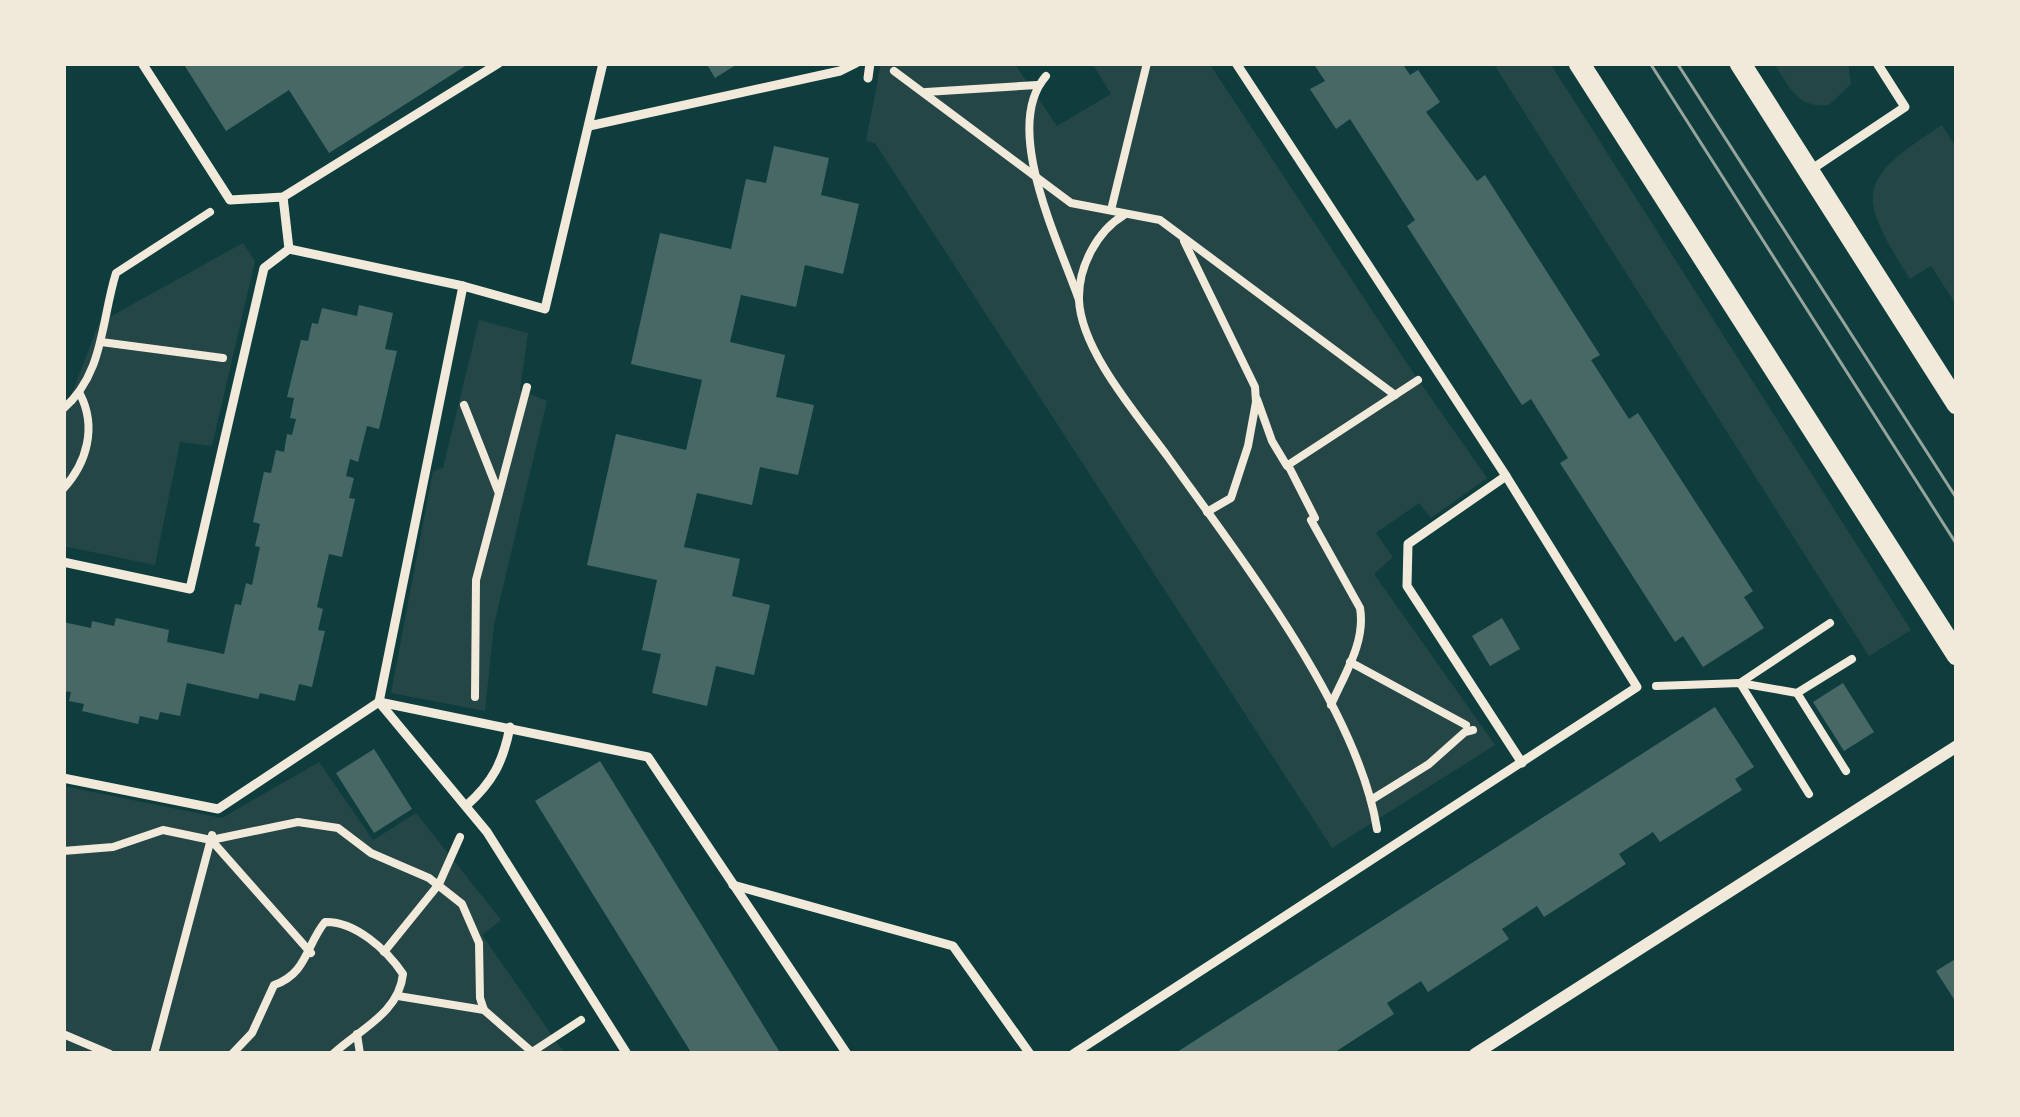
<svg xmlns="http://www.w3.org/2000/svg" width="2020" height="1117" font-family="Mulish,sans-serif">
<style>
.green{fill:#244646}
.building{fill:#486865}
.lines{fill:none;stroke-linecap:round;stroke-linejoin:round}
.path{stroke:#f1e9da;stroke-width:8}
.service{stroke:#f1e9da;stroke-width:9}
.minor{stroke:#f1e9da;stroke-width:12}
.tertiary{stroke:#f1e9da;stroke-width:21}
.tram{stroke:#97a49c;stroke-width:3}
</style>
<rect width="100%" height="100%" fill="#0f3d3e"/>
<g class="green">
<polygon points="881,63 1014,63 1057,126 1111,94 1092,63 1209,63 1408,365 1487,478 1431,518 1419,503 1376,533 1393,557 1374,574 1495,745 1332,848 875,143 866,141"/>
<polygon points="1493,63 1550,63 1911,630 1869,656"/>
<path d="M1774,63h74l3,21 -22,21c-32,3 -39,-17 -55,-42z"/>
<path d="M1942,125l15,24v157l-26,-40 -21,13c-54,-85 -54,-98 32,-154z"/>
<polygon points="243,243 255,261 212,446 180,442 155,565 63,546 63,402 70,398 99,323"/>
<polygon points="479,320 528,333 520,390 547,401 494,625 485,711 391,693 433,471 443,468"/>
<polygon points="319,762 373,840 416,813 501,920 482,935 565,1054 63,1054 63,786 222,818"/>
</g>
<g class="building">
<polygon points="183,63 470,63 329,153 289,90 226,131"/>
<polygon points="706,63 739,63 715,78"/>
<polygon points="1313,63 1402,63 1410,75 1418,70 1440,102 1426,112 1477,181 1485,175 1600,355 1591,360 1629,419 1638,413 1753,591 1744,597 1764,628 1703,667 1683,636 1675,642 1560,463 1568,458 1531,399 1522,405 1407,226 1415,220 1350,119 1336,129 1310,89 1325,81"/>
<polygon points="774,146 829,158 821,195 859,204 843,274 805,265 796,307 741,295 730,342 785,355 776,397 814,405 798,475 760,467 752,505 697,493 684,547 740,559 732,596 770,605 754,675 716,666 707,706 652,693 661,654 642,650 657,580 587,565 616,434 686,450 702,380 631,364 660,233 731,249 746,179 766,183"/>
<polygon points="359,305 393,313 385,349 397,351 379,429 367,426 358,462 350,459 346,476 354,478 349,498 355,499 342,557 329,554 317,607 323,609 318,630 325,631 312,687 299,684 295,701 260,693 258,699 187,683 180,716 160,712 158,720 140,716 138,724 82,711 84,704 69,701 71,692 63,691 63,622 91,628 92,621 114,626 116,618 169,630 167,642 224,654 235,604 241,605 246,583 252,585 260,547 255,546 260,524 253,522 264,472 271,473 276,450 284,452 287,434 292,435 296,419 290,418 294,398 287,397 301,340 308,341 312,323 318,324 322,308 357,316"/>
<polygon points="1502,618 1520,649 1490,666 1472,636"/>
<polygon points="1843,683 1874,732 1844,751 1813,702"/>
<polygon points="1715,707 1754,767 1735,779 1742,790 1660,842 1653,832 1619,854 1626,864 1544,917 1537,906 1502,929 1509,939 1428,992 1421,981 1387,1003 1394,1014 1332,1054 1174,1054"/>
<polygon points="374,749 412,809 374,833 336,773"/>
<polygon points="600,761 725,963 781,1054 692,1054 535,801"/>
<polygon points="1957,958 1957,1004 1936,971"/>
</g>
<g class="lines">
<g class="path">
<polyline points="894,71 1071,203 1160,220 1395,395"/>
<path d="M1046,76c-45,51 13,166 33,224"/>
<polyline points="926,92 1037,85"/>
<polyline points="1111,210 1147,63"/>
<path d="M1124,215c-27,16 -46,52 -45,85 2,51 60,117 89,157 71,99 190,252 209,372"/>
<polyline points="1184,241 1255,387 1256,402 1248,446 1231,498 1207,512"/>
<polyline points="101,342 223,358"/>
<polyline points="1257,399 1272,441 1287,466"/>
<polyline points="464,405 498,491"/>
<path d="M63,409c41,-35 38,-88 53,-136l94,-61"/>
<path d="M63,489c24,-26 34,-62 17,-95"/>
<polyline points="1350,662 1466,725"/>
<polyline points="1656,686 1740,683 1797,693 1852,659"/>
<polyline points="1797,693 1846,771"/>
<polyline points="475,697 476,580 527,387"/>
<path d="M1331,705c13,-30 35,-63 29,-97l-49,-88 4,-2 -27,-53 130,-85"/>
<polyline points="1809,794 1740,683 1830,623"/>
<polyline points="1371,800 1429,764 1465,732 1473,730"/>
<polyline points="212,841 311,953"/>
<polyline points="63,851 113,847 163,830 211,840 298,822 338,828 371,853 429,878 462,904 479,943 480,998 484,1010"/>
<polyline points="384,952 439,884 460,837"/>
<polyline points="398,996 484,1010 532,1052"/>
<polyline points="63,1034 110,1054"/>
<polyline points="357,1034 360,1054"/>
<polyline points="154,1054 212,835"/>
<path d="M232,1054l20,-21 22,-48c33,-11 32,-40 51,-63 30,-1 62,28 78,52 -4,39 -43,55 -70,80"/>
<polyline points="529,1054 581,1020"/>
</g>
<g class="service">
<polyline points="142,63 230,200 283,197 499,63"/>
<polyline points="603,63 545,309 463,286 379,702 487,832 627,1054"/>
<polyline points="868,78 870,63"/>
<polyline points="589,126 840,71 856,63"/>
<polyline points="1809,171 1905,107 1877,63"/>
<polyline points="283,197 289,249"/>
<polyline points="1506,476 1408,544 1407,586 1522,763"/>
<polyline points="63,562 190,589 264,268 289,249 463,286"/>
<polyline points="63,778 218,809 379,702 648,757 847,1054"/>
<path d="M466,806c27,-24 37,-44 44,-79"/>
<polyline points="733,885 953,946 1030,1054"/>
<polyline points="1073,1054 1637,687 1506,476 1236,63"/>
</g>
<polyline class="minor" points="1475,1054 1957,746"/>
<g class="tertiary">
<polyline points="1579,63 1957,655"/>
<polyline points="1740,63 1957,404"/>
</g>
<g class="tram">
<polyline points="1650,63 1957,545"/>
<polyline points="1677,63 1957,499"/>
</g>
</g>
<rect width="2020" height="1117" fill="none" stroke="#f1e9da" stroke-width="132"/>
</svg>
